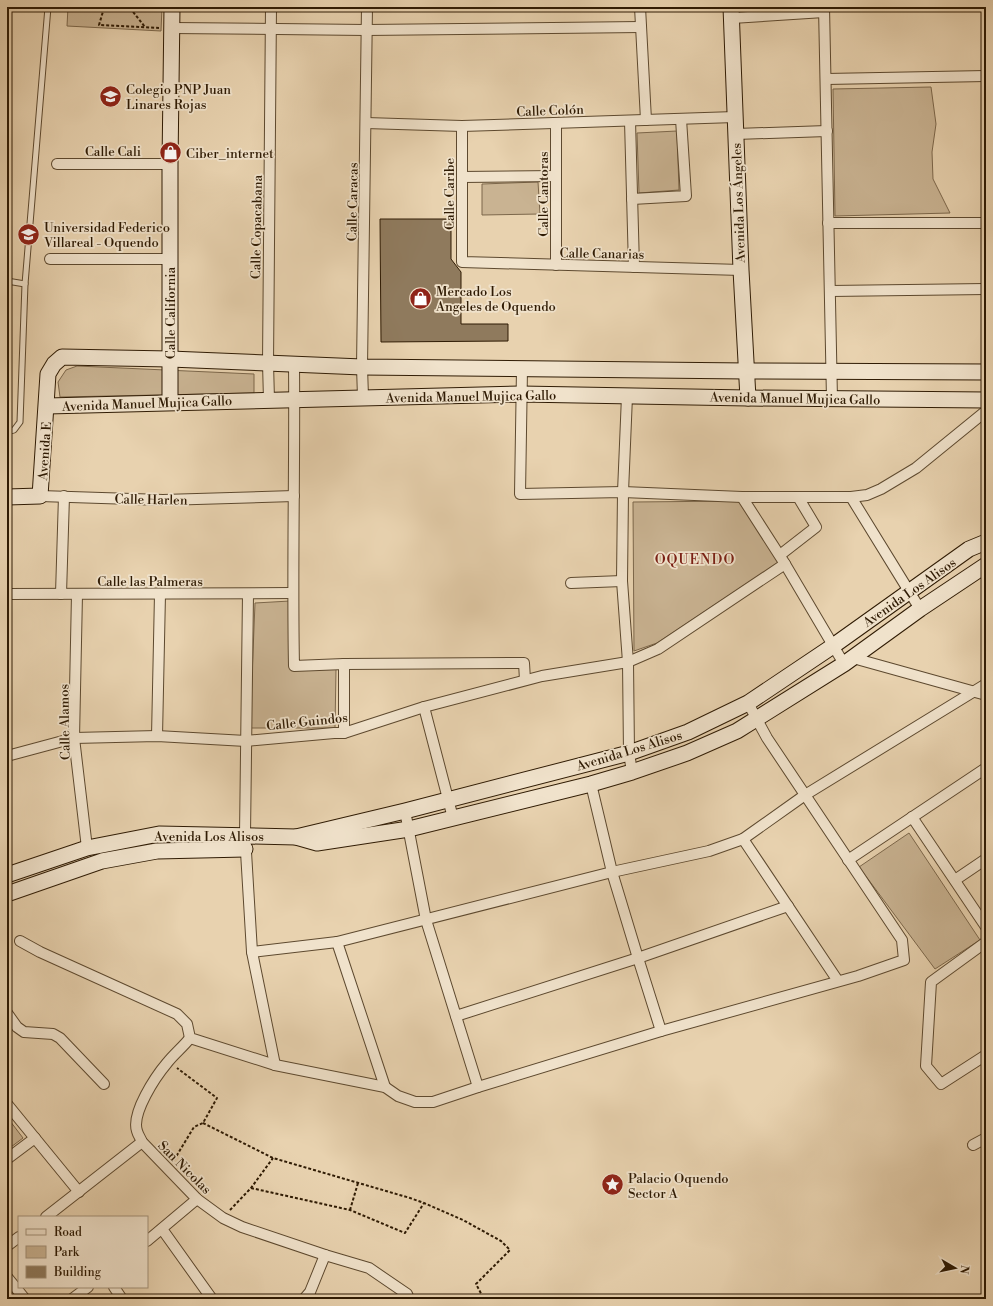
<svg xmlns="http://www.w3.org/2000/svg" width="993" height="1306" font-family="'Libre Bodoni',serif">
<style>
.green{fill:#c9b392;stroke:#7c674b}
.building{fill:#8f7a5d;stroke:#2f1b04}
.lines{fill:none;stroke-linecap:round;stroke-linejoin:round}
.lane-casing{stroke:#5d492f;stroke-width:7}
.street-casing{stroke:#5d492f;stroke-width:12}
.secondary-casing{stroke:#2f1b04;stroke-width:17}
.path{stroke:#2f1b04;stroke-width:2;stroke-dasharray:3 2;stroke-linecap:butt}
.lane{stroke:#f0e2cb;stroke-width:5}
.street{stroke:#f0e2cb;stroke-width:10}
.secondary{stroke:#f0e2cb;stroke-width:15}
.labels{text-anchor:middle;stroke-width:3.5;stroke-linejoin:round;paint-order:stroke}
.poi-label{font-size:13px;fill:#2f1b04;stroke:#f0e2cb;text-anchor:start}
.street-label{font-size:13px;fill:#2f1b04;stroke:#f0e2cb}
.neighbourhood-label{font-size:14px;letter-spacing:1px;fill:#7a1f14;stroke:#f0e2cb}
</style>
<rect width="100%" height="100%" fill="#e8d2af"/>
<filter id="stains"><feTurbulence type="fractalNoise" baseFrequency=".005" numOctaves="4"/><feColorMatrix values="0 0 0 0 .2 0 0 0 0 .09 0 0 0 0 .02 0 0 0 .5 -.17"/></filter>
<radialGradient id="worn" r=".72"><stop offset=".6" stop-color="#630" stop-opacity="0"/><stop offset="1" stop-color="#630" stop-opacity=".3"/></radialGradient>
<g class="green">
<polygon points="68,7 162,7 161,31 67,26"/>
<polygon points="931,87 936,124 932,152 933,179 950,213 835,216 833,89"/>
<polygon points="677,131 679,190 639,193 637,133"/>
<polygon points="538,182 540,214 482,215 482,184"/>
<polygon points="77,366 254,374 254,393 60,397 58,382 66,370"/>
<polygon points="739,501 779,562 657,643 634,651 633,502"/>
<polygon points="290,601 291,670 336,669 335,728 250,728 255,603"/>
<polygon points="909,833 980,940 935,969 859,867"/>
<polygon points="7,1117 23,1138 7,1150"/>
</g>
<polygon class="building" points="380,219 451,219 451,259 461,272 461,324 508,324 508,341 381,342"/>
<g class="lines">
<defs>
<g id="lane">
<polyline points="7,281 25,284"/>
<polyline points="7,432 14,430 20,422 25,284 48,7"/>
</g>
<g id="street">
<polyline points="640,7 646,120"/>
<polyline points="824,7 832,399"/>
<polyline points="732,18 824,12"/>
<polyline points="172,28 366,30 641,27"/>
<polyline points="826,79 986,76"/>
<polyline points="630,121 634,267"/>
<polyline points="366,123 462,126 735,117"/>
<polyline points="556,123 556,265"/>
<polyline points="462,126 462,262 741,270"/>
<polyline points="736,134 827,131"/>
<polyline points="57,164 170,164"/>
<polyline points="462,177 556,176"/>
<polyline points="632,199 686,196 681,119"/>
<polyline points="828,223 986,223"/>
<polyline points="50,259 170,259"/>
<polyline points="830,291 986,289"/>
<path d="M294,364c1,101 -2,202 0,302l50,-2 180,-1 1,17"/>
<polyline points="522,369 520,494 623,492 742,497 851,497 867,495 881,489 916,468 986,411"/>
<polyline points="627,396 623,492 622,581 628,662 629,753 632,772"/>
<polyline points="363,397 362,367 367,7"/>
<polyline points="269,400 268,363 271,7"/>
<polyline points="40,496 163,500 294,496"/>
<polyline points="742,497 785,564 844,664"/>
<polyline points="851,497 920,609"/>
<polyline points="780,555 816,527 798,497"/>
<polyline points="571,583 622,581"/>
<polyline points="7,594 292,593"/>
<polyline points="61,594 64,496"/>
<polyline points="77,594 74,738 87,848"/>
<polyline points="248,594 245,835 252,952 275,1065"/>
<polyline points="853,658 986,695"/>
<polyline points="424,707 453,818"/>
<polyline points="344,733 344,664"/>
<polyline points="157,736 160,594"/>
<polyline points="7,756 74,738 157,736 246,741 334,733 344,733 424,707 542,676 628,662 658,649 785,564"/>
<polyline points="591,784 612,872 638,958 661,1031"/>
<polyline points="405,811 426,920 478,1087"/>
<polyline points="912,817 986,927"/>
<polyline points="743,839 838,981"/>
<polyline points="848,860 986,768"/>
<polyline points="955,880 986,859"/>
<polyline points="20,941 40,952 177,1014 187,1024 190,1038 275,1065 385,1087 398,1096 415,1102 433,1102 478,1087 661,1031 858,976 904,960 902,940 767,738 748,703"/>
<polyline points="337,942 385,1087"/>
<polyline points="986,942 931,982 926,1066 941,1084 986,1055"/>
<polyline points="252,952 337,942 612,872 709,851 743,839 805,795 986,684"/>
<polyline points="7,1013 17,1027 24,1032 53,1034 60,1038 104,1084"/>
<polyline points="456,1016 638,958 788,906"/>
<path d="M190,1038c-7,9 -16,16 -23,25 -11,13 -36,50 -30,68 1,4 4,8 5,11l55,57 26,19 19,9 83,28 44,13 38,26 2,5"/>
<polyline points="7,1104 79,1192"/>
<polyline points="973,1145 986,1138"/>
<polyline points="7,1159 35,1138"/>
<polyline points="46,1217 142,1142"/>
<polyline points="162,1229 212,1299"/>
<polyline points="147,1241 197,1199"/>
<polyline points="7,1246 19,1237"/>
<polyline points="7,1277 25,1299"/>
<polyline points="114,1287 122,1299"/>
<polyline points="72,1299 88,1287"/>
<polyline points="304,1299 310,1292 325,1255"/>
</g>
<g id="secondary">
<polyline points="731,7 741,270 748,398"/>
<polyline points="170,402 170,164 172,7"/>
<polyline points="47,406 521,394 748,398 986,400"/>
<polyline points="7,497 40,496 48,374 54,364 62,357 170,359 362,367 747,371 986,372"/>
<polyline points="296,837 405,811 629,753 688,732 748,703 833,646 969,549 986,542"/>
<polyline points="7,875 87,848 159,834 296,837 317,843 409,829 591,784 632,772 687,753 737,731 844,664 920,609 986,565"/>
<polyline points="7,894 102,861 157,851 245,849"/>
</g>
</defs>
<use href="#lane" class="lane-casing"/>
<use href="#street" class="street-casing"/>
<use href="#secondary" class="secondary-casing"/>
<g class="path">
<polyline points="99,7 104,8 99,25 159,28"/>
<polyline points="104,8 130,8 131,7"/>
<polyline points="130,8 145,27"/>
<polyline points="203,1123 273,1158 410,1198 424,1203 463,1220 501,1241 510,1250 476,1284 484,1299"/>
<polyline points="174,1160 194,1127 203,1123 217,1098 177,1068"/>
<polyline points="251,1188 350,1210 405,1233 424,1203"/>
<polyline points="230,1210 251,1188 273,1158"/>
<polyline points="350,1210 358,1183"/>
</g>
<use href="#lane" class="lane"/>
<use href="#street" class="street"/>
<use href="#secondary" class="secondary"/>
</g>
<defs>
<symbol id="school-disc" viewBox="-11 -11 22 22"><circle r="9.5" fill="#8f2418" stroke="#f0e2cb"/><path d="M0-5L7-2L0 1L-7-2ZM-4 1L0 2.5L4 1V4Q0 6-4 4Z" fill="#fff"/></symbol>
<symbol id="shop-disc" viewBox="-11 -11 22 22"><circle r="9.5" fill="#8f2418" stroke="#f0e2cb"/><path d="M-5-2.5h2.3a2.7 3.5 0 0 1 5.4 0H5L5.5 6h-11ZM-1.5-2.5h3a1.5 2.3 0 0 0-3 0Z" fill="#fff"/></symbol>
<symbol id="university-disc" viewBox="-11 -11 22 22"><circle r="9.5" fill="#8f2418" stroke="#f0e2cb"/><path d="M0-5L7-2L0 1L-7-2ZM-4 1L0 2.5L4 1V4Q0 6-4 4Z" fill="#fff"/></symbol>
<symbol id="sight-disc" viewBox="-11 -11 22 22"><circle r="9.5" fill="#8f2418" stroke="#f0e2cb"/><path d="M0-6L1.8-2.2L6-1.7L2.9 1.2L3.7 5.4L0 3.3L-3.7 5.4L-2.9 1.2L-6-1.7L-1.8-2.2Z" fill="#fff"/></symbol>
</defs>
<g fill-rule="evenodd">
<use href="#school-disc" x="98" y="84" width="25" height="25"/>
<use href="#shop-disc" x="158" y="140" width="25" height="25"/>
<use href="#university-disc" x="16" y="222" width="25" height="25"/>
<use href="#shop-disc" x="408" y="286" width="25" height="25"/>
<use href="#sight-disc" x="600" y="1172" width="25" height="25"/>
</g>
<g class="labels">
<g class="poi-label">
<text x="126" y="94">Colegio PNP Juan<tspan x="126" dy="15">Linares Rojas</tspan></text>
<text x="186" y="158">Ciber_internet</text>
<text x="44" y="232">Universidad Federico<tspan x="44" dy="15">Villareal - Oquendo</tspan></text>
<text x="436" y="296">Mercado Los<tspan x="436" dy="15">Angeles de Oquendo</tspan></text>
<text x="628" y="1183">Palacio Oquendo<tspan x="628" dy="15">Sector A</tspan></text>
</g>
<g class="street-label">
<text transform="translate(550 110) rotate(-2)" y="5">Calle Colón</text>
<text x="113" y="156">Calle Cali</text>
<text transform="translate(449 194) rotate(-90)" y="5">Calle Caribe</text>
<text transform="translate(543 194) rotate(-90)" y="5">Calle Cantoras</text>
<text transform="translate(352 202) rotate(-89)" y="5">Calle Caracas</text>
<text transform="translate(738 203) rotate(-92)" y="5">Avenida Los Ángeles</text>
<text transform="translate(256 227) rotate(-89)" y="5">Calle Copacabana</text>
<text transform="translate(602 253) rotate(1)" y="5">Calle Canarias</text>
<text transform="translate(170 313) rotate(-90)" y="5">Calle California</text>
<text transform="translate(471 396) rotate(-1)" y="5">Avenida Manuel Mujica Gallo</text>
<text transform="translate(795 398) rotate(1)" y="5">Avenida Manuel Mujica Gallo</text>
<text transform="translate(147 403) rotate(-2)" y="5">Avenida Manuel Mujica Gallo</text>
<text transform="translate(44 451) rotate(-86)" y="5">Avenida E</text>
<text transform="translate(151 499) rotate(1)" y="5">Calle Harlen</text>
<text x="150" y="586">Calle las Palmeras</text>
<text transform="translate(909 592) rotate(-35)" y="5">Avenida Los Alisos</text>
<text transform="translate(307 721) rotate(-6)" y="5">Calle Guindos</text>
<text transform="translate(64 722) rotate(-91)" y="5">Calle Alamos</text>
<text transform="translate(629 750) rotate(-17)" y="5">Avenida Los Alisos</text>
<text x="209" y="841">Avenida Los Alisos</text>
<text transform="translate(185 1167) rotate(45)" y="5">San Nicolas</text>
</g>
<g class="neighbourhood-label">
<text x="695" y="564">OQUENDO</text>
</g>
</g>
<rect width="993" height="1306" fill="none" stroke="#e8d2af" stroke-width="24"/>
<rect x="8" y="8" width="977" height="1290" fill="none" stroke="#2f1b04" stroke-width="2"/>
<rect x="12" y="12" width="969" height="1282" fill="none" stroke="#2f1b04"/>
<rect x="18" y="1216" width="130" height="72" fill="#f0e2cb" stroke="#a3927b"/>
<rect x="26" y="1229" width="20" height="6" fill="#f0e2cb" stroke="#a3927b"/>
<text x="54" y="1236" font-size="12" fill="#2f1b04">Road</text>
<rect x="26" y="1246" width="20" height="12" fill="#c9b392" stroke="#a3927b"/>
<text x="54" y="1256" font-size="12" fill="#2f1b04">Park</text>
<rect x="26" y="1266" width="20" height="12" fill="#8f7a5d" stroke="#a3927b"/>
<text x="54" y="1276" font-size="12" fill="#2f1b04">Building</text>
<g transform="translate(955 1268) rotate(99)" stroke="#f0e2cb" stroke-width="3" paint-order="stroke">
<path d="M0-3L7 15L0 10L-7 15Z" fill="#2f1b04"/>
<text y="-6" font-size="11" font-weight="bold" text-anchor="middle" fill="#2f1b04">N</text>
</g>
<rect width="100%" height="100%" filter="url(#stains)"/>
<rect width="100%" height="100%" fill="url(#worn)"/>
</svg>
